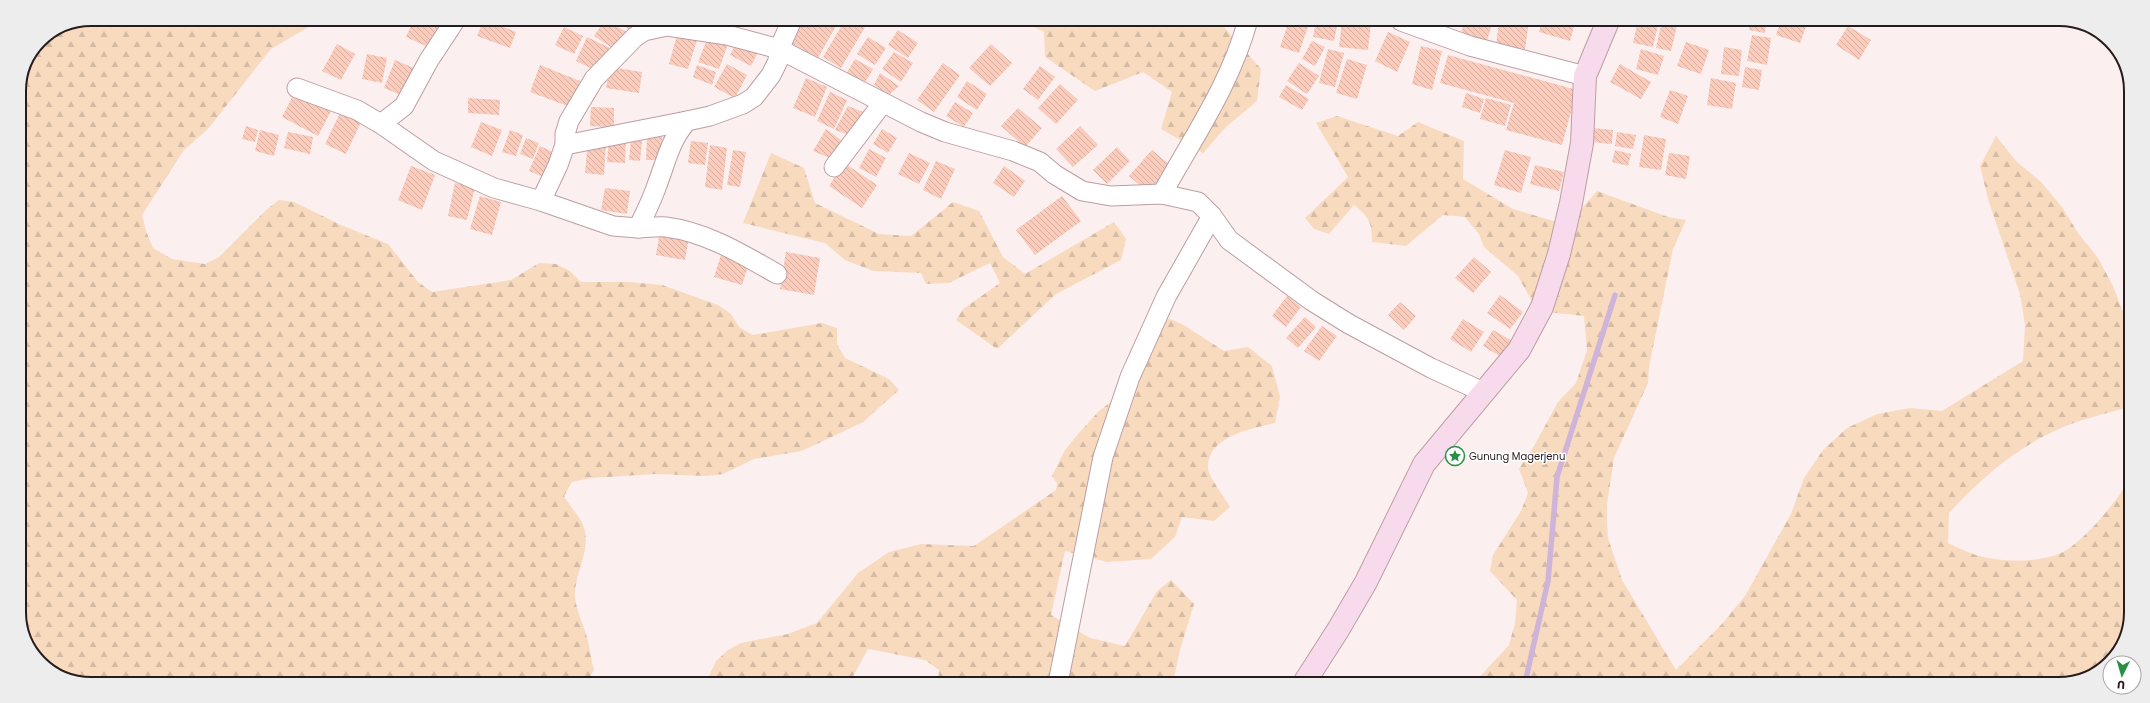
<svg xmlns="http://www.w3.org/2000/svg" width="2150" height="703" font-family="Poppins,sans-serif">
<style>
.forest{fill:url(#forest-firs)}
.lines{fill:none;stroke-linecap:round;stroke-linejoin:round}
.stream{stroke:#ceb4d9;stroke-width:5.5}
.building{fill:url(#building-back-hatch)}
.street-casing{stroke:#bc9ea1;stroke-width:21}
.secondary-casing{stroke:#bc9ea1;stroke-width:24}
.street{stroke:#fff;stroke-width:19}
.secondary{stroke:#f7dbec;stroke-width:22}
.labels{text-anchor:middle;stroke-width:3;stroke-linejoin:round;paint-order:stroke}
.poi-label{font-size:10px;fill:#271c1d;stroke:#fff;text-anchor:start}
.rim{fill:none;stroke:#271c1d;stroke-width:2}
</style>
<defs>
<pattern id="forest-firs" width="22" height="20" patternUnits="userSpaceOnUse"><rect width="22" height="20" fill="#f8dbbf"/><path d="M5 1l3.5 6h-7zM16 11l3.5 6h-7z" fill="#d5bba4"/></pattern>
<pattern id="building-back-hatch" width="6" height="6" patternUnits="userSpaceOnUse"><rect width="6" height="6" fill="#fbcbbb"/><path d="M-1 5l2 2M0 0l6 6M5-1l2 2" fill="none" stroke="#d7aea0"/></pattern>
</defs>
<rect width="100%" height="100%" fill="#fceff0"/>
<g class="forest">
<path d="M91,19h231l-51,30 -63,80 -24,21 -42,65 4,16 7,17 19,11 33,5 14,-7 47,-47 13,-10 15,2 47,23 47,19 30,38 14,10 79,-12 28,-17 17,1 14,7 11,11h48l33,3 56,20 13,9 9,14 13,7 69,-12 15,5v16l8,14 44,21 10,11 -36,32 -46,22 -16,7 -47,8 -31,15 -16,2 -51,-2 -65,4 -19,4 -8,14c5,9 12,16 17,25 14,24 -7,51 -6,75 1,15 8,27 12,41 3,11 4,23 7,33l-7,12 -515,-1 -38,-25 -15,-39v-526l6,-28 15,-23 24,-16z"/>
<polygon points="1020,20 1226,20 1224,27 1261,69 1257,101 1226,127 1203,153 1161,129 1172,92 1143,72 1095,91 1045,57 1044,32"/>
<path d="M1337,116l61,20 20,-14 46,19 -1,38 50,30 54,16 30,-34 71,26 18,3 -13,29 -24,118 -1,16 -34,75 -7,46v18l1,16 14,42 54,90 45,-45 24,-29 46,-82 13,-36 19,-28 24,-22 30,-14 33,-6 32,3 81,-50 2,-36 -5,-31 -32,-95 -8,-33 16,-30 20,25 25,21 21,25 16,26 20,25 15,28 17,44 -1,71 -3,7c-22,6 -44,11 -65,20 -44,19 -80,50 -112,85l-1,30c9,4 19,9 28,12 26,8 73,9 95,-8 23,-18 42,-42 58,-66l-1,150 -25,38 -44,15 -585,-1 35,-38 6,-22 2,-23 -27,-29 3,-16 28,-44 7,-18 -9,-24 15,-23 24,-44 18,-19 11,-33 -3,-34 -37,-4 -14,-9 -15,-27 -34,-29 -5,-13 -14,-17 -22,-2 -37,31 -34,-4c0,-20 -3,-25 -18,-37l-25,29 -15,-5 -9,-11 43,-41 -32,-54z"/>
<polygon points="771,153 804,168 815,203 879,234 911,236 953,202 979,211 1003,257 1025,274 1114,222 1126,239 1121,260 1056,294 997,349 956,320 963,309 1000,283 990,263 949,283 926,284 921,273 873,271 845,260 825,243 743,223"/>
<path d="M1165,317l17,7 42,27 24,-4 24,19 8,31 -5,26c-23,6 -69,13 -67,46 1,8 17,29 22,38l-16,14 -32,-4 -7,20 -24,22 -44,3 -42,-11 -14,64 39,23 35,8 32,-55 14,-11 23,24 -14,46 -7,33h-235l1,-13 -14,-10 -57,-11 -18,33h-144l10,-21 12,-11 13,-7 47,-9 29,-11 41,-50 31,-21 32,-8 53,2 82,-56 1,-7 -5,-7 13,-26 13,-16 20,-22 40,-32z"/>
</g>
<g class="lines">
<polyline class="stream" points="1525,683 1548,581 1557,477 1615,295"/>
</g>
<g class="building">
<polygon points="389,19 405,19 402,25"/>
<polygon points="414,19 430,19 442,25 432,49 406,37"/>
<polygon points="484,19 516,32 510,48 477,36"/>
<polygon points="605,20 629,33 617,51 594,36"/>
<polygon points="615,20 643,20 634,33"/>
<polygon points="803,20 825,20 836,26 818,58 791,43"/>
<polygon points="845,20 853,20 865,27 841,68 823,57"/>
<polygon points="920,20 929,20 926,25"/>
<polygon points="952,20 963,20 959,25"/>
<polygon points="1289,21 1310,21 1299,53 1280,47"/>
<polygon points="1316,21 1338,21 1334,41 1313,37"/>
<polygon points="1342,21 1371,23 1368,50 1339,47"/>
<polygon points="1465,21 1481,21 1492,24 1486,44 1460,36"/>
<polygon points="1499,21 1529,21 1525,49 1496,46"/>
<polygon points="1542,21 1575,23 1570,41 1539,32"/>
<polygon points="1638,21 1659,21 1653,47 1633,43"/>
<polygon points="1662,21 1678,21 1671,51 1656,48"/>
<polygon points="1751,21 1766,23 1765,33 1749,30"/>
<polygon points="1781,21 1808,21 1800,43 1776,35"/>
<polygon points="1848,26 1871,40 1859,60 1836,45"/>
<polygon points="564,27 583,36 574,54 555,45"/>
<polygon points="898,30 918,43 908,58 888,45"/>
<polygon points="1388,32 1410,42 1397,72 1375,61"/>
<polygon points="677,35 697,40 688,69 669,64"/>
<polygon points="1752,35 1771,38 1767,65 1747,61"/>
<polygon points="587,37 610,48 599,72 576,61"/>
<polygon points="708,37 728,44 719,69 698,62"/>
<polygon points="868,37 886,48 875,65 857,54"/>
<polygon points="1312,41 1325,47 1315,66 1302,59"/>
<polygon points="737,42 758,52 751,66 730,55"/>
<polygon points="1686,42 1709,50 1701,74 1677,66"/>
<polygon points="337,44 355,54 341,80 322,71"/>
<polygon points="991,44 1012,63 990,86 969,68"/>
<polygon points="1421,46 1442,51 1432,90 1412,84"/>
<polygon points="1724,47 1742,50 1739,76 1721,74"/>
<polygon points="1328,49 1344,53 1335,87 1319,83"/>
<polygon points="1641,49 1664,56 1658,75 1636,69"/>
<polygon points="894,52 913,63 901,82 882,69"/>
<polygon points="367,54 387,58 382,83 362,79"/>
<polygon points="1448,55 1577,90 1562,145 1506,130 1514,103 1440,83"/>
<polygon points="855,59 873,69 863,86 845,76"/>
<polygon points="1347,59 1367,65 1357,99 1336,93"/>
<polygon points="395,60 414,68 403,96 384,88"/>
<polygon points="943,63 960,75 934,112 917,100"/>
<polygon points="1299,63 1319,76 1307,94 1287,81"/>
<polygon points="727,64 747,75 735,98 714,87"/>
<polygon points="1620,64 1651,82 1641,99 1610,82"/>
<polygon points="540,65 580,81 570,107 530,92"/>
<polygon points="697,65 716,72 712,85 693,77"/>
<polygon points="1040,66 1055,77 1038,100 1023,89"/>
<polygon points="610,67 642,72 639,93 606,88"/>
<polygon points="1745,67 1762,70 1759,90 1742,87"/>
<polygon points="880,73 899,86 889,95 874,85"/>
<polygon points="806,78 827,87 815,117 793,108"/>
<polygon points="1711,78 1736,83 1732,109 1707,105"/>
<polygon points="967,81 987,94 977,110 957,97"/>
<polygon points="1060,84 1078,100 1056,124 1038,108"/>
<polygon points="1286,85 1309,99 1302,110 1279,97"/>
<polygon points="1670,90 1688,96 1678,124 1660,117"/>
<polygon points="295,92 331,111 318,136 282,117"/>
<polygon points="830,92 847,100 834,129 817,121"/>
<polygon points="1466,93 1484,99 1480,113 1462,107"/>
<polygon points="468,98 500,100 499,115 468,113"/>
<polygon points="1486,98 1511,105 1505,126 1480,119"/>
<polygon points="955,102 973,113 964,127 946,116"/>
<polygon points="848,106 866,113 852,136 835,130"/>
<polygon points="591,107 614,108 614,127 590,126"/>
<polygon points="1018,108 1042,128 1025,147 1001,126"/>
<polygon points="341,111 362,120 346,154 325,144"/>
<polygon points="481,122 502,130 492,156 471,147"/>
<polygon points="246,126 258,130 255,142 242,139"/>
<polygon points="1080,126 1098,145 1073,167 1056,149"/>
<polygon points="1593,128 1613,130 1612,144 1592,142"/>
<polygon points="826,129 845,143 832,159 813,151"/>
<polygon points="882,129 897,138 888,153 873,144"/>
<polygon points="260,130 279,135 274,156 255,151"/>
<polygon points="510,130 523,135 516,156 502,152"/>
<polygon points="288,132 313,137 310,154 284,148"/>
<polygon points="1617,132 1636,135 1633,149 1615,146"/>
<polygon points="1644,135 1666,139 1661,170 1639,167"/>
<polygon points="647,136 662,137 661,160 646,160"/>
<polygon points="526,138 539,143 533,159 520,154"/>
<polygon points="609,138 626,139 625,163 607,162"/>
<polygon points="631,140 642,141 640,161 629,160"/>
<polygon points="588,141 606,143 604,175 585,173"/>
<polygon points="691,141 708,143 705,165 688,163"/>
<polygon points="710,145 727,148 722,190 705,187"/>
<polygon points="540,146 557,154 546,178 529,171"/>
<polygon points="1117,147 1130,161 1107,184 1093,170"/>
<polygon points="869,149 886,158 876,177 859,168"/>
<polygon points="733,150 746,152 740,187 727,185"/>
<polygon points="1152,150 1171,166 1148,192 1129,176"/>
<polygon points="1505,150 1531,157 1521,193 1494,185"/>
<polygon points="1615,150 1631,154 1628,166 1612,162"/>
<polygon points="909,153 930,163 919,184 898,174"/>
<polygon points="1669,153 1690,156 1686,179 1665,175"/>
<polygon points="936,161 955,169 941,199 923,190"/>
<polygon points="844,163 877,185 862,208 829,186"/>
<polygon points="1535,165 1564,172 1559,191 1530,184"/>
<polygon points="411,166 435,175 422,210 398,200"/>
<polygon points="1004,166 1025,181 1014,197 993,183"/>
<polygon points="455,183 475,187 467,220 448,216"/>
<polygon points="605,188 630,191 627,214 601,210"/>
<polygon points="480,196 501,202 492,235 470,229"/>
<polygon points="1062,196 1081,221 1035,255 1016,230"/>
<polygon points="660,232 689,237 685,260 656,255"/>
<polygon points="722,252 750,260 742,285 714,277"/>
<polygon points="786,252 820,258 814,295 780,289"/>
<polygon points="1474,257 1491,272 1473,293 1455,278"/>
<polygon points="1500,295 1523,312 1510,329 1487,313"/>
<polygon points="1287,296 1301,307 1286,327 1272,316"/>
<polygon points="1400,302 1416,316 1404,330 1388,315"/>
<polygon points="1305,317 1316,327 1298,348 1286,338"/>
<polygon points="1463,319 1484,332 1471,352 1450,339"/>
<polygon points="1322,326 1337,336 1319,361 1304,351"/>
<polygon points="1493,330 1514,342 1503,358 1483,346"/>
</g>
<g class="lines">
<defs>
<g id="street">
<polyline points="792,20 779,49 778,61 771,75 754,97 743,104 710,116 687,121 565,145 565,134 569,121 594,79 635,37 644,31 667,26 727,35 779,49 921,122 945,132 1013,151 1040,162 1054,174 1082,191 1111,196 1162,194 1198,202 1212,216 1229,240 1312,301 1349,324 1431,368 1483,392"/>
<polyline points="1401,21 1470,46 1585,76"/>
<polyline points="297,88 357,110 381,124 434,161 494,188 541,201"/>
<polyline points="381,124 404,106 429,60 456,19"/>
<path d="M565,145l-7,20 -17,36 72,25 25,2c7,-14 14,-28 19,-43 9,-23 13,-45 30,-64"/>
<polyline points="834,167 882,104"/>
<path d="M1162,194c32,-58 68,-109 86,-174"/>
<path d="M638,228c9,0 19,-2 28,-1 40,5 76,27 111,47"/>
<polyline points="1058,683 1103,457 1130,377 1166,297 1212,216"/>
</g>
<polyline id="secondary" points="1304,683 1338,630 1366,582 1424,464 1519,350 1542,307 1559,254 1571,203 1582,143 1585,76 1608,21"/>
</defs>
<use href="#street" class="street-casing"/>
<use href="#secondary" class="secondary-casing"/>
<use href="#street" class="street"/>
<use href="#secondary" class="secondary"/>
</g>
<defs>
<symbol id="sight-ring" viewBox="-11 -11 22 22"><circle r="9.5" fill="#fff" stroke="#298f44" stroke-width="1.5"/><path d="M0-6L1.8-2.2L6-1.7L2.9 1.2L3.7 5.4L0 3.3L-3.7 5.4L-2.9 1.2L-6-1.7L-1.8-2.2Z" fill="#298f44"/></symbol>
</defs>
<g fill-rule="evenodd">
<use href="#sight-ring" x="1444" y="445" width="22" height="22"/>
</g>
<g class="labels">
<g class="poi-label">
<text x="1469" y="460">Gunung Magerjenu</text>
</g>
</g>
<path d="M0 0H2150V703H0ZM91 26H2059A65 65 0 0 1 2124 91V612A65 65 0 0 1 2059 677H91A65 65 0 0 1 26 612V91A65 65 0 0 1 91 26Z" fill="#eeeded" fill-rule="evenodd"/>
<path class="rim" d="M91 26H2059A65 65 0 0 1 2124 91V612A65 65 0 0 1 2059 677H91A65 65 0 0 1 26 612V91A65 65 0 0 1 91 26Z"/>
<g transform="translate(2122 675) rotate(185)"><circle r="19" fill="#ffffff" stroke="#a9a4a5"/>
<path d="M0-3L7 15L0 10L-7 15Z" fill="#298f44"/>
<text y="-6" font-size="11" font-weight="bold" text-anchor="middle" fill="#271c1d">U</text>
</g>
</svg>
